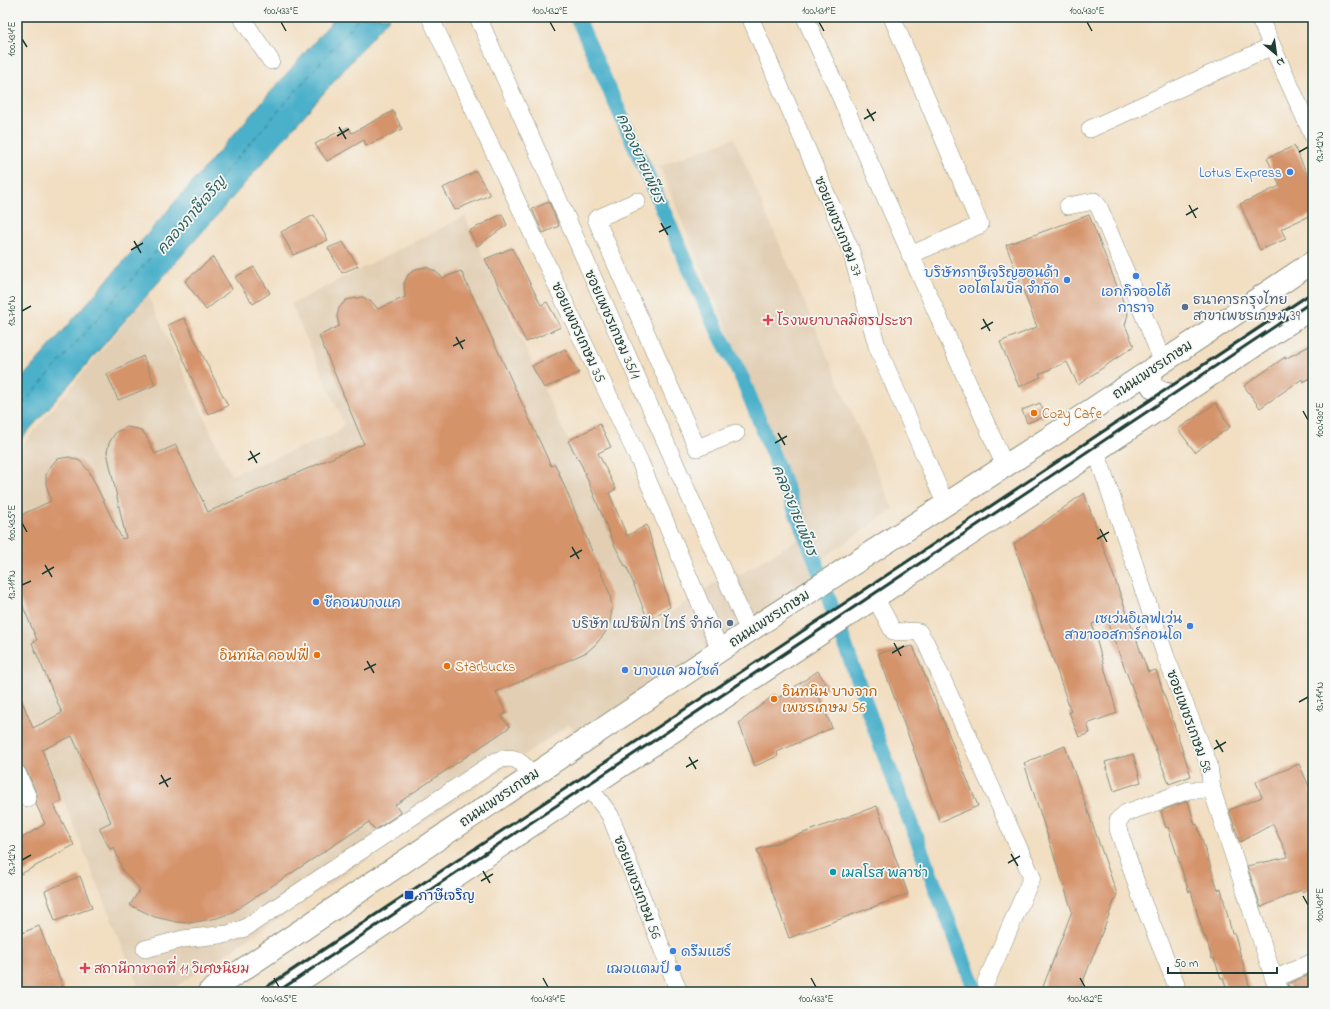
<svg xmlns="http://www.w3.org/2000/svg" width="1330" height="1009" font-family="'Indie Flower','Playpen Sans Thai',sans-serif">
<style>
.built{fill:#e1ceb3}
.water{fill:#4bb0ca;stroke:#35767f}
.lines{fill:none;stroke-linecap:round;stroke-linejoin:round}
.canal{stroke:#4bb0ca;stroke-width:15}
.ferry{stroke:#2c6061;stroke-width:1;stroke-dasharray:5 4;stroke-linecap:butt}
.building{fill:#d5936a}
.street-casing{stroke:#888e7a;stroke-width:18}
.primary-casing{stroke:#888e7a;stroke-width:24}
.street{stroke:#fff;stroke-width:17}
.primary{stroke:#fff;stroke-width:22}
.rail{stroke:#1f3d34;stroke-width:3}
.ticks{fill:none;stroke:#1f3d34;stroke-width:1.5}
.shop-dot{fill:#3f7fe0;stroke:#f6f6f2;stroke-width:1.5}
.service-dot{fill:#5c6f8a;stroke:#f6f6f2;stroke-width:1.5}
.health-dot{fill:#e0444e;stroke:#f6f6f2;stroke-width:1.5}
.food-dot{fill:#e8710a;stroke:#f6f6f2;stroke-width:1.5}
.culture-dot{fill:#0f9aa8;stroke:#f6f6f2;stroke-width:1.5}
.transit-dot{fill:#1a4fb4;stroke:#f6f6f2;stroke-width:1.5}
.labels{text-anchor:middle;stroke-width:3.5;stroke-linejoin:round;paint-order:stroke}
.shop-label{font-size:14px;fill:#366cbe;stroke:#f6f6f2;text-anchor:end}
.street-label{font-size:14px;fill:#1f3d34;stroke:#f6f6f2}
.service-label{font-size:14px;fill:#4e5e75;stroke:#f6f6f2;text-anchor:start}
.health-label{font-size:14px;fill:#be3a42;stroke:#f6f6f2;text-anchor:start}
.food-label{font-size:14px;fill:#c56008;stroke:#f6f6f2;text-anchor:start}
.culture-label{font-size:14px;fill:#0d838f;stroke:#f6f6f2;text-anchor:start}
.transit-label{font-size:14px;fill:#164399;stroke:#f6f6f2;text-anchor:start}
.water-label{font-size:15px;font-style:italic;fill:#2c6061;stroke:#f6f6f2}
.neatline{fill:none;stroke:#1f3d34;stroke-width:1.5}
.ticks-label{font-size:10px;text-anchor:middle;fill:#1f3d34}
</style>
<rect width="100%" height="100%" fill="#f6f6f2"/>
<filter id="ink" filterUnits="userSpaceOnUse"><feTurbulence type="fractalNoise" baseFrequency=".025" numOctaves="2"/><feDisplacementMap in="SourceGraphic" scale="8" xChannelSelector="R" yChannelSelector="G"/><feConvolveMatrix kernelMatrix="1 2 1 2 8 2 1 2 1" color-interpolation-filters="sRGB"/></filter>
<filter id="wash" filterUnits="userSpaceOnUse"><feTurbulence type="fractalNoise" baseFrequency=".012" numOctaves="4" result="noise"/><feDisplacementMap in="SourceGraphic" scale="16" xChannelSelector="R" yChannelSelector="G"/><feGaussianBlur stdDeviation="0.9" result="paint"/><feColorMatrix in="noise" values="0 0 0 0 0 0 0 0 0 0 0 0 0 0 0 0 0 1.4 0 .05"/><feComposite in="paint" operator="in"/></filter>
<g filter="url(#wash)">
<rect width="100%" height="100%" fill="#f2dec1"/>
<g class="built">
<polygon points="734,138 893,509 821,560 788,473 659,166"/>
<polygon points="465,216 627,570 647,628 734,570 741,574 798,539 814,579 580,736 569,725 168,992 141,992 17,686 17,451 148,296 231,475 337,433 344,423 291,304"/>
</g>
<polygon class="water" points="336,17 390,17 17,444 17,384"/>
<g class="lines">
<polyline class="canal" points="577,17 710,315 743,380 817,565 880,744 976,992"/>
<polyline class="ferry" points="17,411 360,17"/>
</g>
<g id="blocks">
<g class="building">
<polygon points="393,111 402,129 366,146 364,140 327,161 315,144 348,127 352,133"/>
<polygon points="1294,146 1313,187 1313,214 1281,229 1286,239 1260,250 1240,204 1280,186 1267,158"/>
<polygon points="476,171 490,195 455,210 443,188"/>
<polygon points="549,202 559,226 543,233 532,209"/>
<polygon points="502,214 507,225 477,246 469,231"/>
<polygon points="314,215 328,240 293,255 281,232"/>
<polygon points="1089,215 1128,314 1125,325 1134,346 1078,385 1067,362 1039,374 1041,377 1019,387 1000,342 1037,327 1006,245"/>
<polygon points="343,242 358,266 342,273 328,248"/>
<polygon points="512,248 541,305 547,302 561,327 526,342 485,259"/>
<polygon points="213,257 232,289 206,310 185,281"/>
<polygon points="254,267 270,293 253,304 235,277"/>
<polygon points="426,267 435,271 443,278 461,271 551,466 555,464 610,594 612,609 610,622 605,633 596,644 587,652 496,692 506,713 501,716 510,727 395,805 401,813 375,830 369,822 231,913 217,918 189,923 177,922 155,917 130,905 140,889 123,871 114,847 110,849 99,828 111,822 72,736 42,750 62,801 54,805 74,845 21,874 17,866 17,841 45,824 36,804 37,794 26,769 17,761 17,689 33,728 62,713 32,643 37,640 17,592 17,530 23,514 51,501 46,484 46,474 51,466 57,459 69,457 80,461 89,471 122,539 126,538 107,452 109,443 116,432 127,427 138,429 145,434 155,454 176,445 208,512 364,444 319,336 339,326 337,316 339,308 346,300 363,297 373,303 378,309 405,297 404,283 408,275 416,269"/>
<polygon points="184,318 228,406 208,414 168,325"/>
<polygon points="1313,344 1313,377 1303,382 1302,379 1260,408 1244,386 1285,357 1285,359"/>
<polygon points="565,349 579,373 544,388 532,366"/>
<polygon points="143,356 155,385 118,400 107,374"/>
<polygon points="1040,403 1046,416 1027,423 1022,410"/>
<polygon points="1216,403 1230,427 1195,452 1178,429"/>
<polygon points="600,424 611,447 598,453 616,489 609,493 627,536 647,525 670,607 648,620 626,565 625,566 614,544 582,466 568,441"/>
<polygon points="1084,493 1148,672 1156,670 1191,776 1169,784 1106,619 1092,624 1117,713 1087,724 1090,733 1079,737 1069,712 1071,712 1014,544"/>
<polygon points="913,646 978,806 940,822 878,653"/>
<polygon points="818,671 828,687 818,694 832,728 777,752 778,756 755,766 739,723 775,694 778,698"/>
<polygon points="1065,746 1117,894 1079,992 1041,992 1072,911 1024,763"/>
<polygon points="1133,754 1141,782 1114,791 1105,762"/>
<polygon points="1299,764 1313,795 1313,887 1302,892 1301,890 1261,907 1247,866 1288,857 1273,824 1240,842 1229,810 1262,797 1256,782"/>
<polygon points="1188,801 1195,825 1197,824 1218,890 1221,889 1232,933 1234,932 1251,992 1228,992 1223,978 1221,978 1214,958 1212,959 1206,937 1204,937 1191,891 1189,892 1168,827 1166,828 1161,811"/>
<polygon points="877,806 908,894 789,938 757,850"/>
<polygon points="80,876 92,908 55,921 45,891"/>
<polygon points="39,926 65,992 17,992 17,935"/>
<polygon points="1313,973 1313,992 1291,992 1288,984"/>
</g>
</g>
</g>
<g filter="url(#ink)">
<use href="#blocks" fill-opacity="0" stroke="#888e7a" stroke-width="1"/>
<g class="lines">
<defs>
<g id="street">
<polyline points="241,17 271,61"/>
<polyline points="430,17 640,462 720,650"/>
<polyline points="478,17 749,631"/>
<polyline points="750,17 851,251 877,346 946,505"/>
<polyline points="805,17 1005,466"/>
<polyline points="892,17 980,225 910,255"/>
<polyline points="1259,17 1313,136"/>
<polyline points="1090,129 1272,46"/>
<polyline points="637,201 596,219 697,448 736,433"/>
<polyline points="1068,206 1094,201 1099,207 1163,362"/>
<polyline points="1096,451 1166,657 1209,765 1212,790 1274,979 1281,992"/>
<path d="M875,597l18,34c9,2 17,-1 26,1l7,11 106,234 -46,105"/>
<polyline points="17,773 28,798"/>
<polyline points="589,787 610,815 679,992"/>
<path d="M145,949l38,-10 45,-5 17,-6 251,-167c21,-7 22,0 37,13"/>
<polyline points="1274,979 1313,962"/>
<polyline points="1176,984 1143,903 1118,829 1118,820 1126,813 1189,790 1212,790"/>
</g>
<g id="primary">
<path d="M1153,368l-4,11c4,15 18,15 31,17"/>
<polyline points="209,992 749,631 1061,430 1313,262"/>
<polyline points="283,992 545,816 1313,307"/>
</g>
</defs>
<use href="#street" class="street-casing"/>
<use href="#primary" class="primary-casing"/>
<use href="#street" class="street"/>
<use href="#primary" class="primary"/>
<g class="rail">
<polyline points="259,992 1313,292"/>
<polyline points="277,992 1313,301"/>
</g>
</g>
</g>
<path class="ticks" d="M281,22l5,9M550,22l5,9M819,22l5,9M1087,22l5,9M22,39l5,8M867,109l7,12M864,119l12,-7M339,127l7,12M337,136l12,-7M1299,152l9,-5M1189,205l7,13M1186,215l12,-7M661,223l7,12M659,232l12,-6M134,241l7,12M131,250l12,-7M22,311l9,-5M983,319l7,12M981,329l12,-7M456,337l7,12M453,346l12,-6M1303,411l5,9M778,433l7,12M775,443l12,-7M250,451l7,12M248,460l12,-7M22,523l5,9M1100,529l7,13M1097,539l12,-7M572,547l7,12M570,557l12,-7M45,565l7,12M42,574l12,-7M22,585l9,-4M894,643l7,13M892,653l12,-7M367,661l7,12M364,670l12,-6M1299,702l9,-5M1216,740l7,12M1214,749l12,-7M689,757l7,12M686,767l12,-7M161,775l7,12M159,784l12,-6M1011,854l7,12M22,860l9,-5M1008,863l12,-7M483,871l7,12M481,881l12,-7M1303,896l5,9M274,978l5,9M543,978l5,9M811,978l5,9M1080,978l5,9"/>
<g class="shop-dot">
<circle cx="1290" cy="172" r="4"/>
<circle cx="1136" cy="276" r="4"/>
<circle cx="1067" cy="280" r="4"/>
<circle cx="316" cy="602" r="4"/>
<circle cx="1190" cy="626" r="4"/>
<circle cx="625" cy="670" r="4"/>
<circle cx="673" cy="951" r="4"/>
<circle cx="678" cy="968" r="4"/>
</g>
<g class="service-dot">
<circle cx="1185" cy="307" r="4"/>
<circle cx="730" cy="623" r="4"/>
</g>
<g class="health-dot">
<path d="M766 314h4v4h4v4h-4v4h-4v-4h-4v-4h4z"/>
<path d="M83 962h4v4h4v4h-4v4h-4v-4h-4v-4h4z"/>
</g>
<g class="food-dot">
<circle cx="1034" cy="413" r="4"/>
<circle cx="317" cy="655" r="4"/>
<circle cx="447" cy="666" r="4"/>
<circle cx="774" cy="699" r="4"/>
</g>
<circle class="culture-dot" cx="833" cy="872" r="4"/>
<rect class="transit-dot" x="404" y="890" width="10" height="10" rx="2"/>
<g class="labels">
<g class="shop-label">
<text x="1282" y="177">Lotus Express</text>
<text x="1059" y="277">บริษัทภาษีเจริญฮอนด้า<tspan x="1059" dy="16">ออโตโมบิล จำกัด</tspan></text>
<text x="1136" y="296" text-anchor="middle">เอกกิจออโต้<tspan x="1136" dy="16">การาจ</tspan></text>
<text x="324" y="607" text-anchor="start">ซีคอนบางแค</text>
<text x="1182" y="623">เซเว่นอิเลฟเว่น<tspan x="1182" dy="16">สาขาออสการ์คอนโด</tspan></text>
<text x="633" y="675" text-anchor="start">บางแค มอไซค์</text>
<text x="681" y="956" text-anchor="start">ดรีมแฮร์</text>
<text x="670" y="973">เฌอแตมป์</text>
</g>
<g class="street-label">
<text transform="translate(839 226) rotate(68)" y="5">ซอยเพชรเกษม 37</text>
<text transform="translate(613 324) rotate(66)" y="5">ซอยเพชรเกษม 35/1</text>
<text transform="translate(579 332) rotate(65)" y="5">ซอยเพชรเกษม 35</text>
<text transform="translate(1152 369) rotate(-34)" y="5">ถนนเพชรเกษม</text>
<text transform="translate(769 618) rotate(-33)" y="5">ถนนเพชรเกษม</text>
<text transform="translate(1190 721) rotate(70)" y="5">ซอยเพชรเกษม 58</text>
<text transform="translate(499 797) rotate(-34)" y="5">ถนนเพชรเกษม</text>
<text transform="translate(638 887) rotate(69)" y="5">ซอยเพชรเกษม 56</text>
</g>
<g class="service-label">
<text x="1193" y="304">ธนาคารกรุงไทย<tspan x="1193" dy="16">สาขาเพชรเกษม 39</tspan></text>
<text x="722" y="628" text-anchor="end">บริษัท แปซิฟิก ไทร์ จำกัด</text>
</g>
<g class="health-label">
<text x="777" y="325">โรงพยาบาลมิตรประชา</text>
<text x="94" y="973">สถานีกาชาดที่ 11 วิเศษนิยม</text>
</g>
<g class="food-label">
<text x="1042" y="418">Cozy Cafe</text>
<text x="309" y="660" text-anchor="end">อินทนิล คอฟฟี่</text>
<text x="455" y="671">Starbucks</text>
<text x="782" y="696">อินทนิน บางจาก<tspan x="782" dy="16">เพชรเกษม 56</tspan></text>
</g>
<g class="culture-label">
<text x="841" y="877">เมลโรส พลาซ่า</text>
</g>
<g class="transit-label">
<text x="418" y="900">ภาษีเจริญ</text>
</g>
<g class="water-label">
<text transform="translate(641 158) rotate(66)" y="5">คลองยายเพียร</text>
<text transform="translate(191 215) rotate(-49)" y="5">คลองภาษีเจริญ</text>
<text transform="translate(795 510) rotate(68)" y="5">คลองยายเพียร</text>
</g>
</g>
<rect width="1330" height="1009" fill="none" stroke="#f6f6f2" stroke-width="44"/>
<g transform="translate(1276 54) rotate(151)" stroke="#f6f6f2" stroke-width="3" paint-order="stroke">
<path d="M0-3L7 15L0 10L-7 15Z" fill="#1f3d34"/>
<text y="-6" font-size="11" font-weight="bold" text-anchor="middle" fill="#1f3d34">N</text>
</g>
<path d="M1168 967v6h109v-6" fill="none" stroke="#1f3d34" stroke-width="2"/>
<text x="1174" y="967" font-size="12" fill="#1f3d34" stroke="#f6f6f2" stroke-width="3" paint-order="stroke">50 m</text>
<rect x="22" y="22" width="1286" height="965" class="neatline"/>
<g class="ticks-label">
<text x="281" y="14">100.433°E</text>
<text x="550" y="14">100.432°E</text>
<text x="819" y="14">100.431°E</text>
<text x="1087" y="14">100.430°E</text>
<text transform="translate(11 39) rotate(-90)" y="4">100.434°E</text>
<text transform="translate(1319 147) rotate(-90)" y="4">13.712°N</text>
<text transform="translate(11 311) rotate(-90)" y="4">13.710°N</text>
<text transform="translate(1319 420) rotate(-90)" y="4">100.430°E</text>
<text transform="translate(11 523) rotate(-90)" y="4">100.435°E</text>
<text transform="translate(11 585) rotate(-90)" y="4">13.711°N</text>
<text transform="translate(1319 697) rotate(-90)" y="4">13.714°N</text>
<text transform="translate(11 860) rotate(-90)" y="4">13.712°N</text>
<text transform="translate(1319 905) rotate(-90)" y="4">100.431°E</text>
<text x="279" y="1002">100.435°E</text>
<text x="548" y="1002">100.434°E</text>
<text x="816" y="1002">100.433°E</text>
<text x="1085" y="1002">100.432°E</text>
</g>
</svg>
